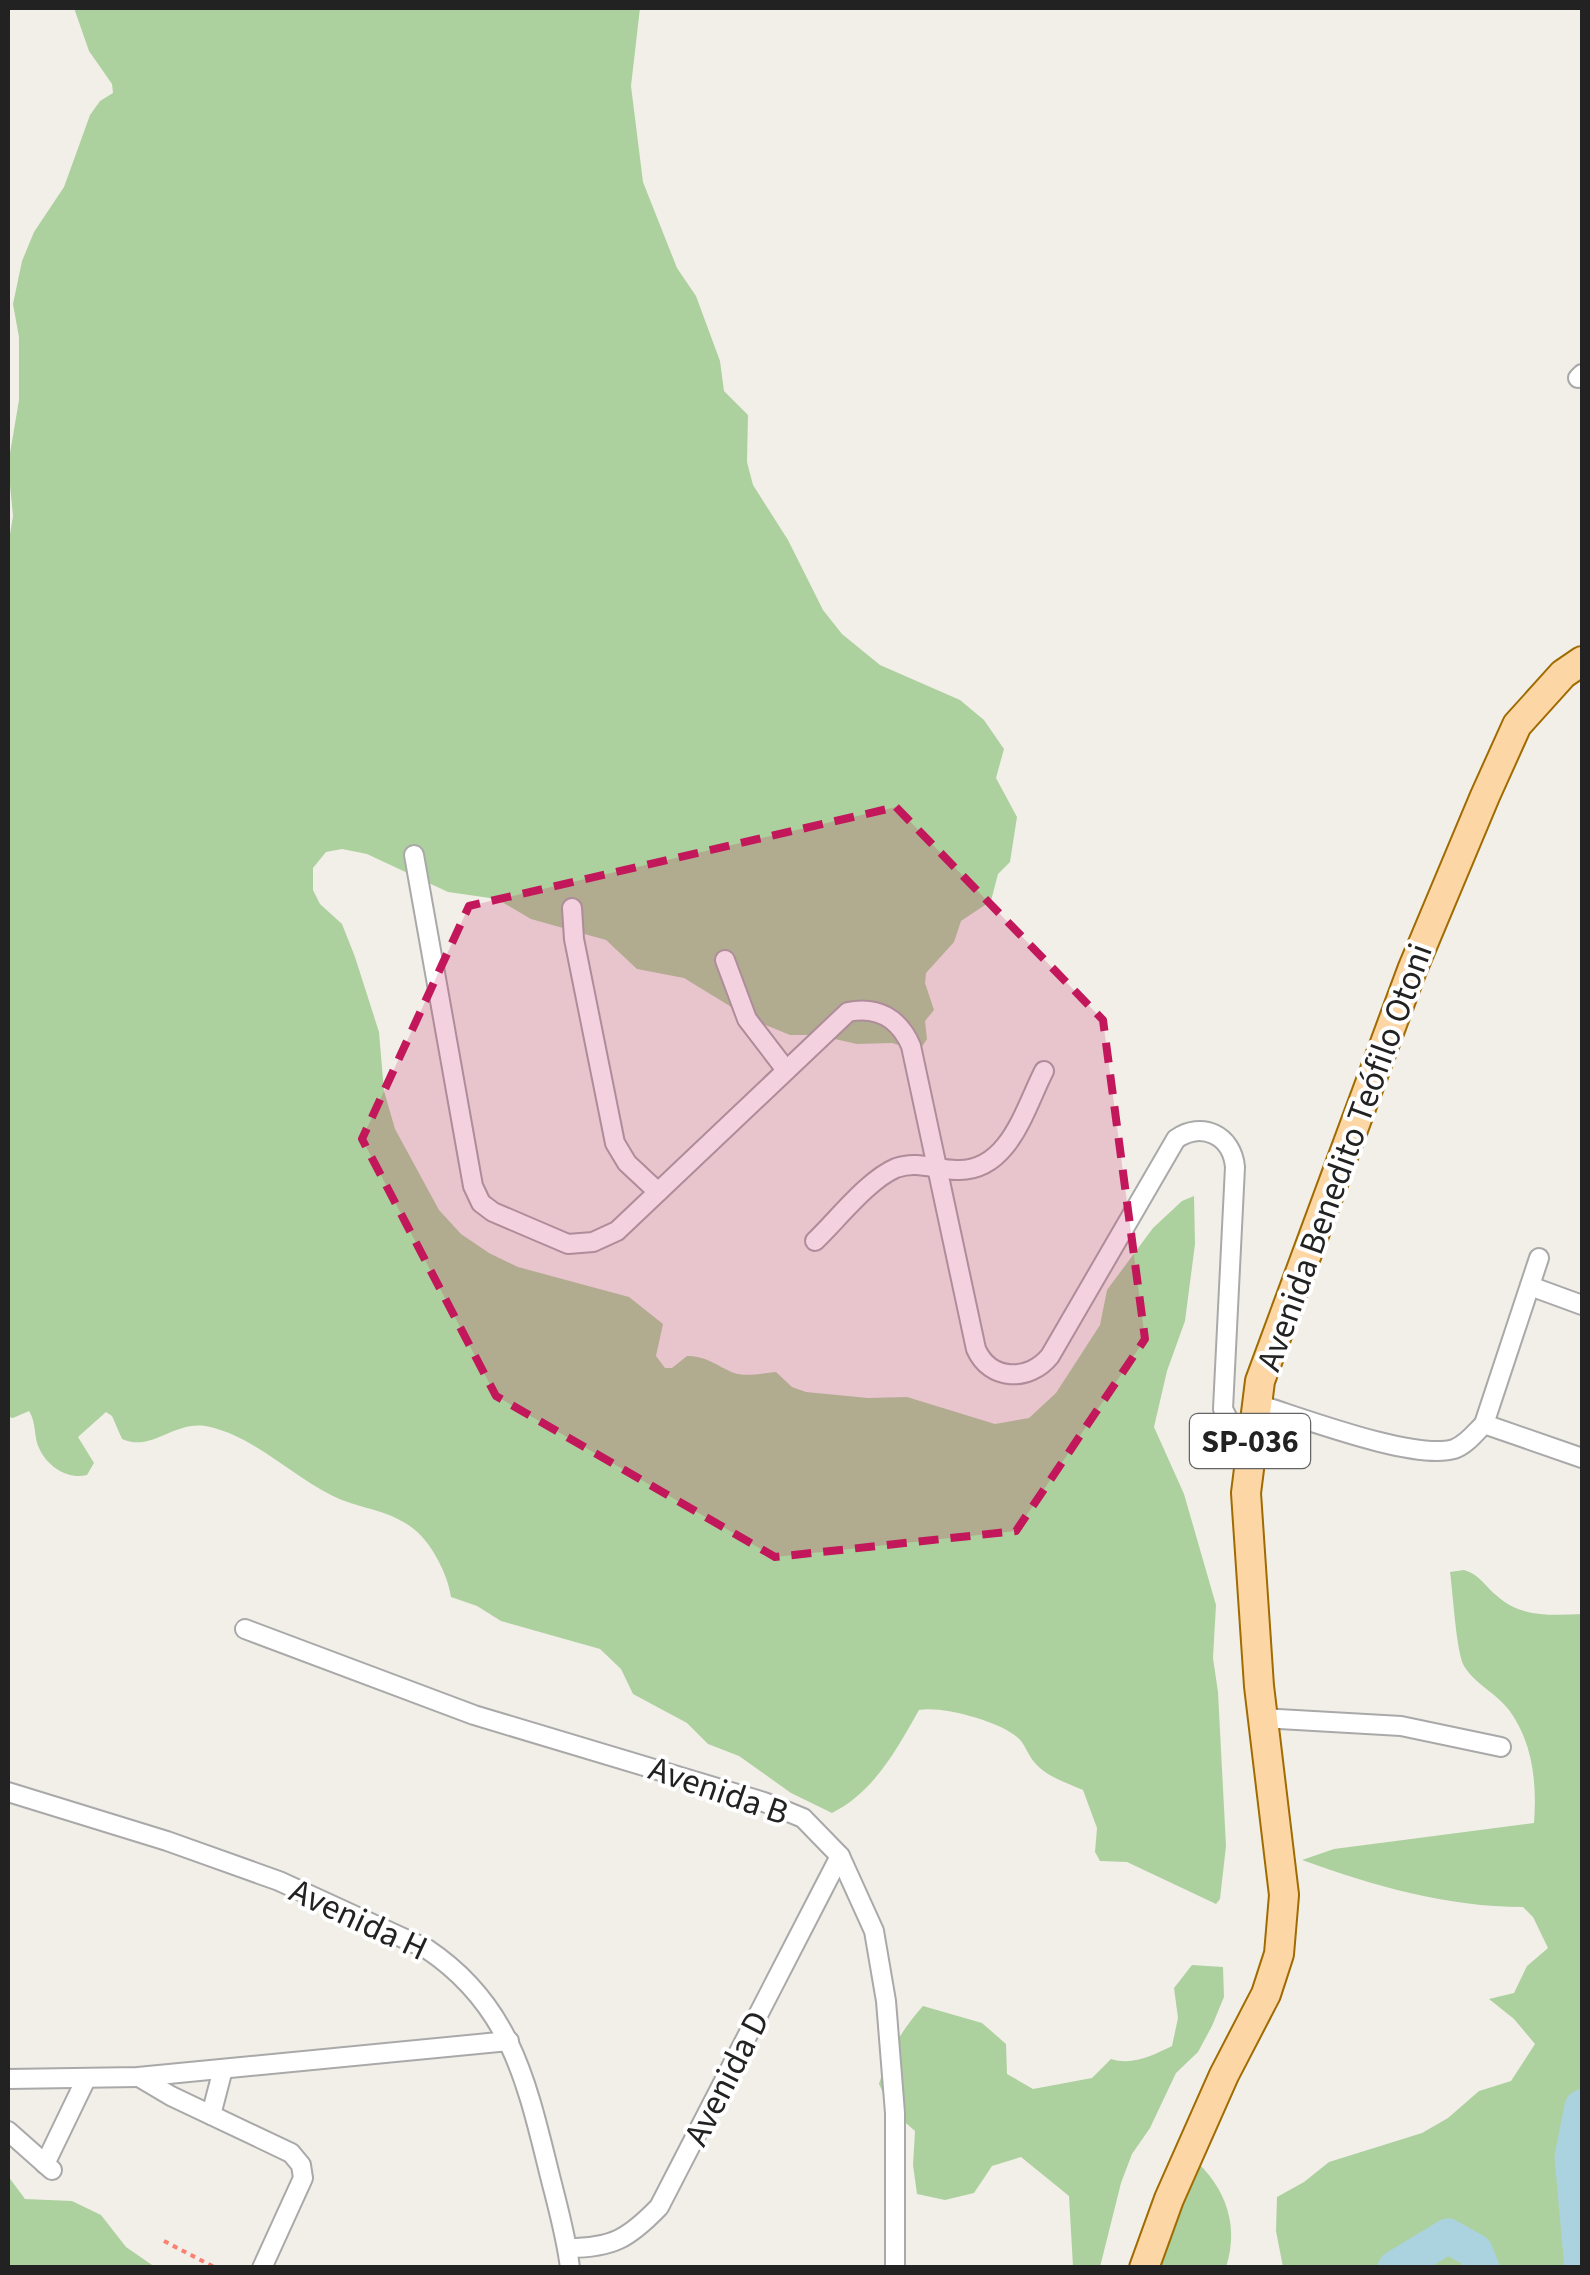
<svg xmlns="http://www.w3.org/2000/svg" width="1590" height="2275" font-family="'Source Sans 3',sans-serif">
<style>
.forest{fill:#add19e}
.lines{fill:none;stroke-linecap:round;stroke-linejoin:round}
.river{stroke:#aad3df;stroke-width:35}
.minor-casing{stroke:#a9a9a9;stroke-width:22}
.primary-casing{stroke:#a06b00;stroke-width:32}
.path{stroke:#fa8072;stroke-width:4;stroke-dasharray:5 5;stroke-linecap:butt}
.minor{stroke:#fff;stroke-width:18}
.primary{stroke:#fcd6a4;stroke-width:28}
.marked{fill:#c2185b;fill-opacity:0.2;stroke:#c2185b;stroke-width:8;stroke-dasharray:20 12;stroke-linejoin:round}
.labels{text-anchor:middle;stroke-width:8;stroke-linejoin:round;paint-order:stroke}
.shield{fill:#fff;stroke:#646464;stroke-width:2.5}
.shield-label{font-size:32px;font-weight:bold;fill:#222}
.street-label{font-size:35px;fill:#222;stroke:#fff}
</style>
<rect width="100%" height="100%" fill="#f2efe9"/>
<g class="forest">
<path d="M74,8h566l-9,78 12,96 34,86 19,28 24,65 4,30 24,24 -1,47 6,23 35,55 35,70 19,24 38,31 80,35 24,20 20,29 -8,29 21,39 -7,45 -12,12 -7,27 -30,20 -7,21 -28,31 -1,10 9,27 -9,11 2,18 -8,12 -27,-8 -35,1 -40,-9h-27l-39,-16 -67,-41 -47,-9 -31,-29 -75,-21 -34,-20 -49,-7 -81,-38 -25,-5 -16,3 -13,16v22l7,14 22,20 13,33 24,75 5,59 11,38 44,81 22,24 28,19 29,14 111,30 34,27 -7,32 9,12h7l15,-12c20,0 30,10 47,17 11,4 30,0 42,-1l16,15 14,5 62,6 39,-1 88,27 34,-6 27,-25 44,-68 7,-35 46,-62 29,-27 12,-5 1,48 -10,77 -18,50 -13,56 30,67 32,111 -3,53 5,34 8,154 -6,53 -4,5 -89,-42 -27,-1 -5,-9 2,-24 -14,-38c-16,-7 -36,-13 -48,-27 -7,-7 -10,-20 -18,-26 -19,-16 -74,-31 -98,-27 -22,39 -45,82 -87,103l-41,-20 -52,-37 -31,-12 -21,-21 -54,-29 -12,-25 -21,-20 -99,-28 -24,-15 -26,-9c-3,-22 -19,-53 -36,-67 -27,-22 -55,-20 -84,-35 -40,-20 -77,-58 -121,-68 -35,-9 -57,26 -88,12l-10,-23 -6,-4 -28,25 16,26 -7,12c-18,5 -39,-8 -47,-25 -7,-12 -3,-27 -11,-39l-16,7 -5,-1v-871l5,-30 -5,-51 11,-65v-63l-6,-33 9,-43 12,-29 30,-45 26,-72 10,-14 13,-8 -1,-9 -23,-33z"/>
<path d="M1464,1570c16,5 20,15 32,25 24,23 56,20 86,19v653h-299l-7,-36 1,-34 27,-15 25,-20 93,-29 26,-15 31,-27 32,-10 24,-37 -21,-25 -25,-20 25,-6 13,-27 21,-18 -15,-31 -10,-10c-76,0 -149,-21 -221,-47l32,-11 200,-26c3,-39 -1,-81 -25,-113 -13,-17 -33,-25 -45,-44 -8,-15 -11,-73 -14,-94z"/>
<path d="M1192,1965l31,2 1,30 -12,29 -14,26 -22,21 -26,55 -18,26 -11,29 -21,84h-27l-4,-71 -48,-39 -29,9 -18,27 -29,7 -28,-6 -4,-29 2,-34 -24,-21 -12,-26c9,-31 22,-53 44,-78l59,17 24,21 1,30 26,15 59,-11 19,-19c22,7 42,-4 61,-13l6,-28 -4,-30z"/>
<path d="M1185,2152c37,28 56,69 41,115l-94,1z"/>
<polygon points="8,2176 25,2199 72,2201 101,2215 126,2247 155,2267 8,2267"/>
</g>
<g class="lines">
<g class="river">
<polyline points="1395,2268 1448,2236 1475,2251 1482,2268"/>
<polyline points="1582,2268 1572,2157 1582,2107"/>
</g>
<defs>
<g id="minor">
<polyline points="1578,378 1582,374"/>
<path d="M414,855l59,331 8,17 12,9 75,32 25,-2 24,-11 231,-219c29,-6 51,6 63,34l65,303c14,32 53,33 74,7l126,-217c26,-18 56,-4 59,28l-12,242 14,28 13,2"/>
<polyline points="572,908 574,939 615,1143 627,1163 658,1192"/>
<polyline points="725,960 747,1019 786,1070"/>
<path d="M815,1241c22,-21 54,-62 81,-73 22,-8 39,2 61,2 52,2 68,-62 87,-99"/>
<polyline points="1530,1286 1582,1305"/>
<path d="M1257,1404c43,13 157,57 197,45 12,-4 21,-16 30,-25l55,-166"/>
<polyline points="1484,1424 1582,1458"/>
<polyline points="245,1629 474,1715 764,1802 803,1818 840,1856 874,1931 886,2001 895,2113 895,2268"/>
<polyline points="1263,1718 1401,1726 1501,1747"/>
<path d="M8,1792l159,49 112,40 148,68c82,55 99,130 121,219 8,33 18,66 22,100"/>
<polyline points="139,2077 171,2096 291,2153 301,2165 303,2178 262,2268"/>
<polyline points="8,2079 138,2077 509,2041"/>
<polyline points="211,2115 223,2069"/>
<polyline points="8,2131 52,2170"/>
<polyline points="45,2164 86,2079"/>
<path d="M568,2248c45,0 61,-10 91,-41l181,-351"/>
</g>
<polyline id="primary" points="1144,2268 1169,2199 1224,2075 1266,1994 1279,1954 1284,1895 1259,1686 1246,1493 1260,1381 1412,970 1485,796 1517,725 1563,674 1582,661"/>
</defs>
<use href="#minor" class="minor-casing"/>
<use href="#primary" class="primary-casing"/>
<polyline class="path" points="164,2241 216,2268"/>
<use href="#minor" class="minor"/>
<use href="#primary" class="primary"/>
</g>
<path class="marked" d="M896,807l207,213 42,319 -129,192 -241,26 -279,-161 -134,-257 107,-233z"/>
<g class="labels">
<rect class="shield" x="1190" y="1414" width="120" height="54" rx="8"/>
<g class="shield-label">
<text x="1250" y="1452">SP-036</text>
</g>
<g class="street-label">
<text transform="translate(1344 1157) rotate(-70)" y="12">Avenida Benedito Teófilo Otoni</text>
<text transform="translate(719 1790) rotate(19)" y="12">Avenida B</text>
<text transform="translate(359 1919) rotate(25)" y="12">Avenida H</text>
<text transform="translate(726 2078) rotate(-63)" y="12">Avenida D</text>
</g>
</g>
<rect width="1590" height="2275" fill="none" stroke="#222222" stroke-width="20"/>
</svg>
